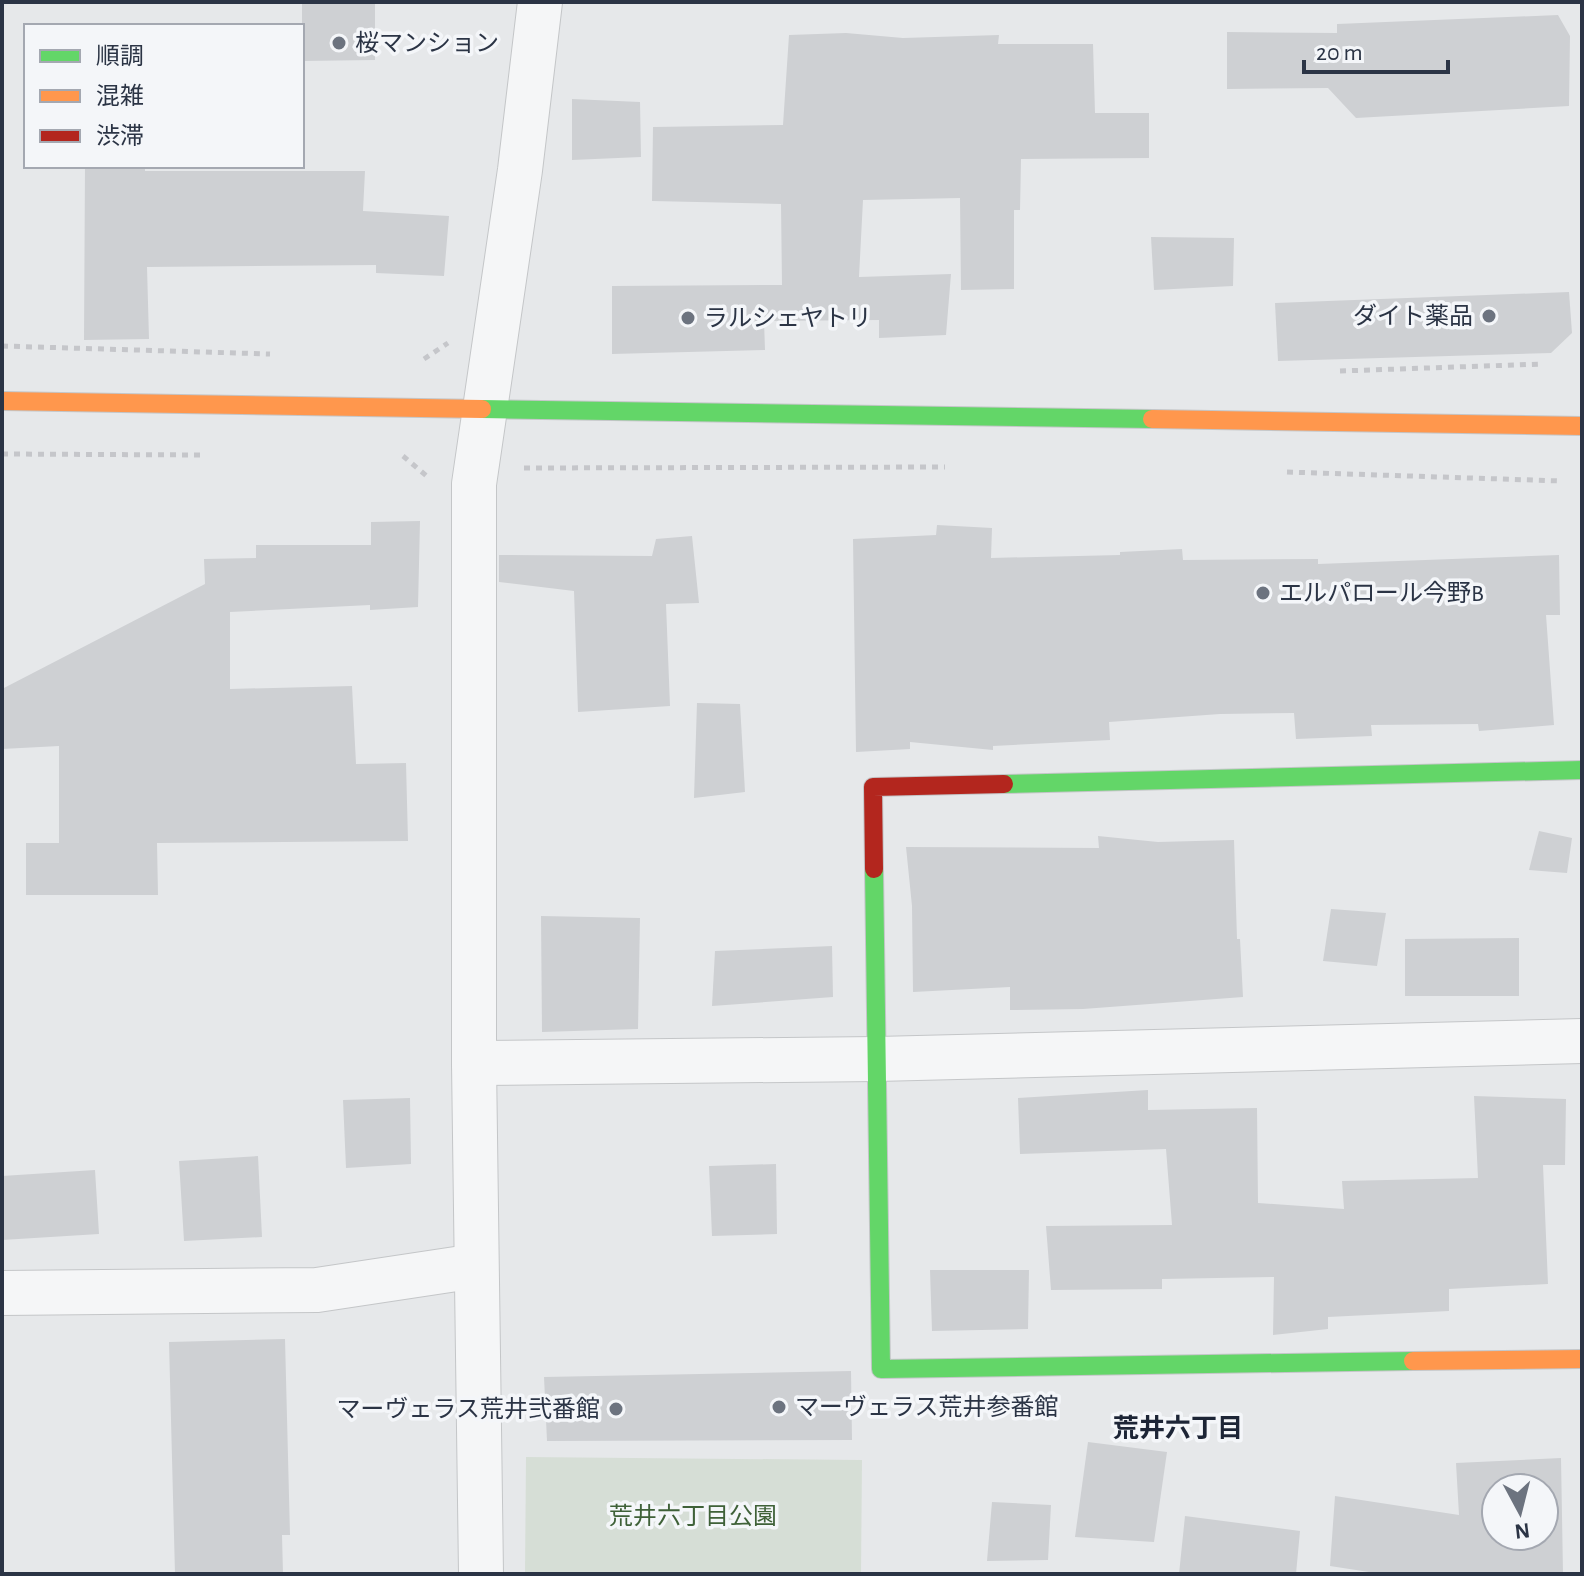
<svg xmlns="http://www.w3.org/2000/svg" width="1584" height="1576" font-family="'Alegreya Sans','Noto Sans JP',sans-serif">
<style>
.green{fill:#d6ded6}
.building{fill:#ced0d3;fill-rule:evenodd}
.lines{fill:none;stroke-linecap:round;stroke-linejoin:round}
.street-casing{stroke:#c4c6c8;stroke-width:46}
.fast-casing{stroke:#c4c6c8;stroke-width:20}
.slow-casing{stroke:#c4c6c8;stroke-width:20}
.jam-casing{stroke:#c4c6c8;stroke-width:20}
.path{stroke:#c5c6ca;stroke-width:5;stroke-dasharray:6 6;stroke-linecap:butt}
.street{stroke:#f5f6f7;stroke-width:44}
.fast{stroke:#63d668;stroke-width:18}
.slow{stroke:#ff974d;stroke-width:18}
.jam{stroke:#b3261e;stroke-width:18}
.poi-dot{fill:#6c737f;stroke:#f4f6f9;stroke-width:3}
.labels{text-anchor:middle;stroke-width:7;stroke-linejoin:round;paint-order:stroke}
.poi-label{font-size:24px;fill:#2b3445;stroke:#f4f6f9;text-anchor:start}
.park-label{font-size:24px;fill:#3f6138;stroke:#f4f6f9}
.neighbourhood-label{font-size:26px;font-weight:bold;fill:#1d2536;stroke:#f4f6f9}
</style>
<rect width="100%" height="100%" fill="#e6e8ea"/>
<polygon class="green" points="526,1457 862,1460 861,1574 525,1574"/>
<g class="building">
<polygon points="302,2 375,2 375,60 302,61"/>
<polygon points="1558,15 1570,36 1569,106 1356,118 1328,88 1227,89 1227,32 1337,33 1337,24"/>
<polygon points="846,33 903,38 999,35 998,44 1093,44 1095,113 1149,113 1149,158 1021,159 1020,210 1014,210 1014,289 961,290 960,198 863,200 859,277 951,274 946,335 879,338 879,320 764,321 765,350 612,354 612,286 782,285 781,204 652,201 653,127 783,125 789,35"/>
<polygon points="572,99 640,102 641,157 572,160"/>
<polygon points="85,166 145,166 145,171 365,171 363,211 449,216 444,276 376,273 376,265 147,267 149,339 84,340"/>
<polygon points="1151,237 1234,238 1233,286 1154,290"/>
<polygon points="1569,292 1572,333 1551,353 1278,361 1275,303"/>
<polygon points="420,521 418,607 370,610 370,605 230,612 230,689 352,686 356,764 406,763 408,841 157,843 158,895 26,895 26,843 59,843 59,746 2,749 2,689 205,584 204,559 256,558 256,545 371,545 371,522"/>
<polygon points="937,525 992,528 991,558 1120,555 1120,552 1182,549 1183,560 1318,559 1318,564 1559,555 1560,615 1546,615 1554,725 1479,731 1478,724 1371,725 1372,736 1296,739 1294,713 1220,714 1109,722 1110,740 993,746 993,750 910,742 910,749 856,752 853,539 936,535"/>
<polygon points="692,536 699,603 666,604 670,706 578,712 574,591 499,582 499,555 652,556 656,539"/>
<polygon points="697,703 740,704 745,792 694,798"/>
<polygon points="1539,831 1572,838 1567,873 1529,870"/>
<polygon points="1098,836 1158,842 1234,840 1237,939 1240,939 1243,997 1083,1009 1010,1010 1010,987 913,992 912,906 906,847 1099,848"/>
<polygon points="1331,909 1386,913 1377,966 1323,961"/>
<polygon points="541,916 640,918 638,1029 542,1032"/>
<polygon points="1519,938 1519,996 1405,996 1405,939"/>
<polygon points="832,946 833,997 712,1006 715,951"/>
<polygon points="1148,1090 1148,1110 1257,1108 1258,1203 1344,1209 1342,1181 1478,1178 1474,1096 1566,1099 1565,1165 1543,1165 1548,1284 1449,1289 1449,1311 1328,1317 1328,1329 1273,1335 1274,1277 1162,1279 1162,1289 1051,1290 1046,1226 1172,1225 1166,1149 1020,1154 1018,1098"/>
<polygon points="410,1098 411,1164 346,1168 343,1100"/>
<polygon points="258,1156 262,1237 184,1241 179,1161"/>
<polygon points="776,1164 777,1234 712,1236 709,1166"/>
<polygon points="95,1170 99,1234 2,1240 2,1176"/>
<polygon points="930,1270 1029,1270 1028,1329 932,1331"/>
<polygon points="285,1339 290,1535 282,1535 283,1574 175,1574 169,1342"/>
<polygon points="851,1371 852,1440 547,1441 544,1377"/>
<polygon points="1088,1442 1167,1452 1154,1542 1075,1537"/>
<path d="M1561,1458l2,116h-181l-52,-8 5,-70 124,19 -3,-52zM1496,1488h48v48h-48z"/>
<polygon points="992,1502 1051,1505 1048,1560 987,1561"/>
<polygon points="1185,1516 1300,1531 1296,1574 1179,1574"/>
</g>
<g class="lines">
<defs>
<g id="street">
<polyline points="474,1063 877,1059 1582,1041"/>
<polyline points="2,1293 317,1290 476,1266"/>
<polyline points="481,1574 474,1063 474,484 520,170 540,2"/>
</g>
<g id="fast">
<polyline points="482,409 1152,419"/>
<polyline points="1004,784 1582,770"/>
<polyline points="874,869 881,1369 1413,1361"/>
</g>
<g id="slow">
<polyline points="2,401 482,409"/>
<polyline points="1152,419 1582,426"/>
<polyline points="1413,1361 1582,1359"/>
</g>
<polyline id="jam" points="874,869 873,787 1004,784"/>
</defs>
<use href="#street" class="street-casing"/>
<use href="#fast" class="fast-casing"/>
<use href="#slow" class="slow-casing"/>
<use href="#jam" class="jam-casing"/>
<g class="path">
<polyline points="2,346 270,354"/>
<polyline points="424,359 448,343"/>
<polyline points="1340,371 1543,364"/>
<polyline points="2,454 201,455"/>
<polyline points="403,456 429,478"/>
<polyline points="524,468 945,467"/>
<polyline points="1287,472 1562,481"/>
</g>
<use href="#street" class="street"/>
<use href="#fast" class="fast"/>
<use href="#slow" class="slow"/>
<use href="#jam" class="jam"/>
</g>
<g class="poi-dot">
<circle cx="339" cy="43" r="8"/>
<circle cx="1489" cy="316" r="8"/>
<circle cx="688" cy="318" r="8"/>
<circle cx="1263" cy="593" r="8"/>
<circle cx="779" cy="1407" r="8"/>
<circle cx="616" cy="1409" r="8"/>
</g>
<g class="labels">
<g class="poi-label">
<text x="355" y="51">桜マンション</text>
<text x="1473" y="324" text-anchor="end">ダイト薬品</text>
<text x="704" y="326">ラルシェヤトリ</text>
<text x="1279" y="601">エルパロール今野B</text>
<text x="795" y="1415">マーヴェラス荒井参番館</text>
<text x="600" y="1417" text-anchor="end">マーヴェラス荒井弐番館</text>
</g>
<g class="park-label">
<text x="693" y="1524">荒井六丁目公園</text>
</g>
<g class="neighbourhood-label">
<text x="1178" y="1437">荒井六丁目</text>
</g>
</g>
<rect width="1584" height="1576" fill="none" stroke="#2b3445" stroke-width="8"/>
<rect x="24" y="24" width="280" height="144" fill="#f4f6f9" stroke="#a4a8b1" stroke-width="2"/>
<rect x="40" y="50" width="40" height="12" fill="#63d668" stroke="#a4a8b1" stroke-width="2"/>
<text x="96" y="64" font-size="24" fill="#2b3445">順調</text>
<rect x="40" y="90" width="40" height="12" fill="#ff974d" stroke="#a4a8b1" stroke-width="2"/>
<text x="96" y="104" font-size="24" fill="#2b3445">混雑</text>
<rect x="40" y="130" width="40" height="12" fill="#b3261e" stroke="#a4a8b1" stroke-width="2"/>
<text x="96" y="144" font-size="24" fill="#2b3445">渋滞</text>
<g transform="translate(1520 1512) rotate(173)"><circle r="38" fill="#f4f6f9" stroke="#a4a8b1" stroke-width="2"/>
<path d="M0-6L14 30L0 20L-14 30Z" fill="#6c737f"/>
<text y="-12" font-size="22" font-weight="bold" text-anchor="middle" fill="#2b3445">N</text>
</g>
<path d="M1304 60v12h144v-12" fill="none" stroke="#2b3445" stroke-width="4"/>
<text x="1316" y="60" font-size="24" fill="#2b3445" stroke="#f4f6f9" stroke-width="6" paint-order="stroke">20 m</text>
</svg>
